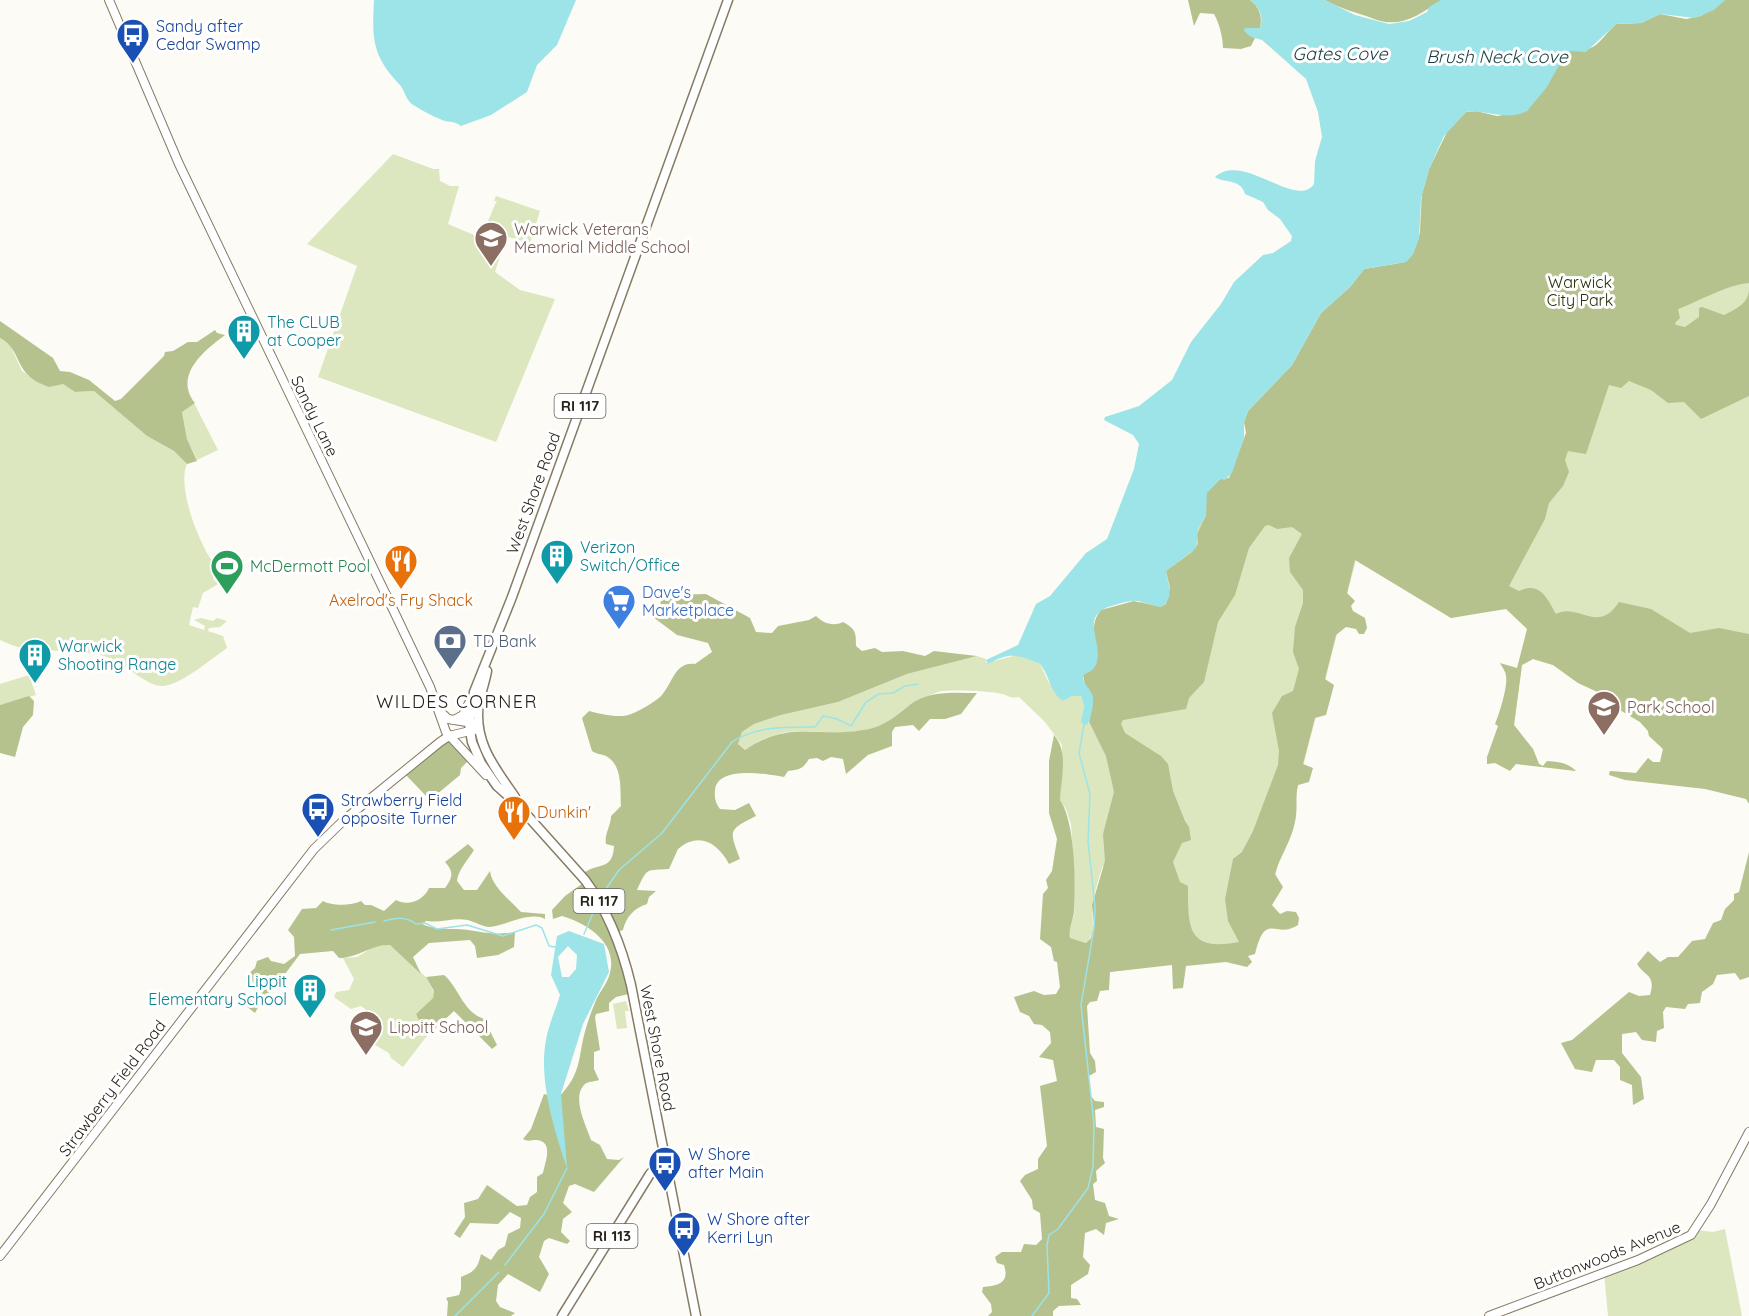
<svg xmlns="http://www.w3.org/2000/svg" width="1749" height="1316" font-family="Quicksand,sans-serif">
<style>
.green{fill:#dce7bf}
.forest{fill:#b5c28e;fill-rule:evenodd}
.water{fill:#9ce4e7;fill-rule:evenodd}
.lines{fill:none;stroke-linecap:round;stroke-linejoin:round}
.stream{stroke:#9ce4e7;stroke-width:1.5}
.secondary-casing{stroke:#867b65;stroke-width:10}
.primary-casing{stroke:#867b65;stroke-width:11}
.secondary{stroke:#fff;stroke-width:8}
.primary{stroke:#fff;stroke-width:8}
.labels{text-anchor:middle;stroke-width:6;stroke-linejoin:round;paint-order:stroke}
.shield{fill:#fff;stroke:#68655e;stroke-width:1.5}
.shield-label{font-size:15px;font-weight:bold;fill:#272319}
.transit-label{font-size:16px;fill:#164399;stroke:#fff;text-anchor:start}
.education-label{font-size:16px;fill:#785e54;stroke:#fff;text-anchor:start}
.park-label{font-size:16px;fill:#283007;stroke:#fff}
.culture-label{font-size:16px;fill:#0d838f;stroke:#fff;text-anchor:start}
.street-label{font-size:16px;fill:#272319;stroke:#fff}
.leisure-label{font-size:16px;fill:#27864d;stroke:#fff;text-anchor:start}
.shop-label{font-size:16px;fill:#366cbe;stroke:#fff;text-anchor:start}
.food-label{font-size:16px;fill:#c56008;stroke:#fff}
.service-label{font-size:16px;fill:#4e5e75;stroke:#fff;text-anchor:start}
.water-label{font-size:18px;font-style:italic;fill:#1b3e40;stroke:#fff}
.neighbourhood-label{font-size:18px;letter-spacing:1.5px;fill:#272319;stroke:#fff}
</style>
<rect width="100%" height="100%" fill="#fdfbf6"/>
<g class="green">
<path d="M1725,0h24v776l-7,15 -133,-16 1,-4 26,2 12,-15 5,4h7l3,-13 -14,-13 -1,-5 -8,-9 -25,-15 -13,-13 -24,-11 -25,-18 -20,-6 -11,6 -8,60 19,24 6,15 4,2 4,-5c12,1 21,2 29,10l-88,-11 46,-146 -32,-7 -51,11 -95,-58 -101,394 -145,18 -7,-107c-4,12 -8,25 -10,37 -3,15 5,29 -7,41l-16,-5 -1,-7 5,-15 1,-27 -4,-65 -5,-15 -6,-9 2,-55 -17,-23 -26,-25c-8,2 -9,-1 -17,-3 -12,-3 -53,-5 -64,-2 -24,8 -41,29 -64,36 -52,14 -79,-13 -129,22l-7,-6 4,-12 12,-8 27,-9 57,-13 69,-28 70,-18 9,3v4l31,-8 23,9 8,17 15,20 9,-5h9l3,10 -2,10 6,8 1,-2 7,14 -9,-63 333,-440 1,-34 126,-112 170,-80z"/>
<path d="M393,154l40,15h6l1,12 10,5h9l-11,38 26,11c15,-5 16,-23 23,-34h-3l2,-5 44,15 -10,32 -29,-8 -4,9 6,3 -8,25 25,18 35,9 -59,143 -178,-65 39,-111 -50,-22z"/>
<path d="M0,338l10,7 12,26 21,14 20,-1 12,8 19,-1 53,45 27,15 13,13c-11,24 14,85 30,104l-4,11 5,5 -15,9 -5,15 -5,-1 -4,18 15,5 1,-4 -11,-6 7,-2 12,3 4,-3 10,3 -7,6 -11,1 -1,3 15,5 4,12c-16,11 -45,36 -63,38 -17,2 -41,-25 -60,-30 -35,-10 -72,1 -104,-16z"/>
<polygon points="194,403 218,450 197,460 187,439 182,412"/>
<polygon points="29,675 36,695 0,705 0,684"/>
<polygon points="385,945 390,945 426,977 434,992 433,998 416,1014 426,1037 403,1067 391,1058 389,1053 370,1042 379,1030 379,1019 361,1006 351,1009 334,997 336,992 349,990 354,979 343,958 357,957 373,947"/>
<polygon points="626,1001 629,1011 625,1011 627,1028 617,1029 613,1004"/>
<polygon points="1725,1229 1742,1316 1608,1316 1604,1273 1696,1230 1713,1232"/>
</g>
<g class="forest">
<path d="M1188,0h62c9,6 13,17 10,28l-16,2 11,8 -4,8 -10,3 -18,-1c0,-11 -4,-25 -9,-34l-14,-1 -6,13z"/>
<path d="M1325,0h116c-21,15 -41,29 -67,19 -18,-7 -31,-9 -49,-19z"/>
<path d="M1725,0h24v283c-23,2 -49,18 -71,26l2,9 -5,5 1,2 9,2 14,-10v-9l3,-1 22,8c12,-6 24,-11 25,-25v106l-48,23 -17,-17 -16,1 -17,-13 -22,-9 -8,7 -12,-3 -23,69 -18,-3 -3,9 4,12 -6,14 -14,17 -4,16 -36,67 10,5c20,-10 28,6 37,23 22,-12 42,21 63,-12l32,7 39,24 29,-5 30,6v170l-3,-5 -41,-10 -80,-9 -16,-5 1,-4 26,2 12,-15 5,4h7l3,-13 -14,-13 -1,-5 -8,-9 -25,-15 -13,-13 -24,-11 -25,-18 -20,-6 -11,6 -8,60 19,24 6,15 4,2 4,-5c12,1 21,2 29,10l-60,-7 -6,7 -15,-8 -8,1v-7l11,-31 -3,-2c4,-9 13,-38 11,-48 0,-4 -4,-9 -6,-13l17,5 10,-39 -21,-20 -55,9 -96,-58 -8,33 8,8 -4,5 2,5 12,7 2,10 -3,6h-5l-3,-5 -10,-2 -10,8 -11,44 9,6 -8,30 -11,3 -12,46 10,4 -4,14 -11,3c-3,12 0,25 -3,37 -4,20 -15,34 -20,52l8,13 -11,18 8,9 7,-3 9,1 3,6 -1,7c-23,15 -32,-15 -43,29l-7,2 4,6 -5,5 -21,-5 -40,4 -3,22 -10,1 -1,-24 -62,7 -1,18 -9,1 -3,10 -7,1 -3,4 3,47 5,8 1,11 -7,4 2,20 4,5 9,1v5l-9,3 1,17 8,2 -1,29 2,5 -9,8 1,10 -4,3 2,16 10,3 4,13 10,3 -13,4 -2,12 -8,-6 -11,4 -2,24 7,8 -2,9 -17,11v13l6,1 4,6 -22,1 -6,5v5h-65l4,-4 -1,-8 -9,-12 1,-5c15,-1 27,-4 21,-22l-7,-2 -2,-6 7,-5h19l3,-8 12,1 6,-6 -2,-26 -7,-4 -1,-9 -12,-19 5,-6 13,-6v-10l9,-13 -7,-60 17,-5 -4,-21 -14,-3 12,-14 -1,-11 -8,-7 -8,-1 -5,-8 -9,-4 -6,-15 20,-6 10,4 12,-1 4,-7 -3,-25 -3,-1 -3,-14 -11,-8 3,-45 5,-6 -2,-8 6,-9 5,-32 -8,-26v-52l5,-26c15,18 7,42 6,65 15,21 16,84 14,110 0,10 -6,18 -4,28l16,5 5,-5 3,-14 -2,-19 13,-44 -2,-27 11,-42 -8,-36 -17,-34 4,-24 -8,-13 -2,-10c30,-19 -2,-41 18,-65l33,-9 27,6 5,-3 4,-17 -4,-16 26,-19 6,-8 -1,-10 9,-19v-22l14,-14 9,-1 17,-45 -2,-11 4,-11 44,-46 29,-52 29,-26 14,-18 42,-7 7,-8 7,-21 2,-39 7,-25 18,-37 19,-20 10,-1 21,5 30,-5 38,-57 4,-3c30,0 27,-8 47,-27l25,-1 19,-9 26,5 15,-3zM1269,525l8,4 15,-2 10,7 -13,24 1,14 13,18v13l-8,24 -2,25 6,17 -6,22 -11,5 -10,17 7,38 -1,14 -25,66 -11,21 -9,7 -8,40 3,22 11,21c-52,10 -51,-14 -51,-56l-8,-4 -7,-20 9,-19 9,-3 -2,-13 -4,-6 -12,-30 -5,-27 -7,-8 -36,-23 -4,-9 2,-4 63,-11 3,-11 15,-16 14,-60 17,-27 14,-47 16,-22z"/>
<path d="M0,321l53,37 7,13 10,1 19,8 26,21 6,-2 43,-43 1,-4 8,-1 15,-9h9l18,-12 2,3 8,2c-20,15 -52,40 -30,68l-13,9 5,27 10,22 -10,3 -13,-13 -27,-15 -53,-45 -19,1 -12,-8 -14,3c-37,-12 -25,-36 -49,-49z"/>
<path d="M662,592l10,3 34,-1 44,24 6,14 16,1 6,-7 31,-6 7,-4c7,7 17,11 27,6 13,7 13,11 13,24l6,5 13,-3 7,4 21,-1 22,5 9,-5 43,5 -70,18 -69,28 -57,13 -27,9 -12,8 -4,12 7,6c48,-33 77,-9 128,-22 14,-4 27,-15 38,-24 19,-14 44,-11 66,-11l-16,21 -16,5h-15l-11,12 -6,-6 -18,2 -3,5v14l-24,9 -22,19 -3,-15 -12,-2 -8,4 -6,-3 -8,1c-7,11 -9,10 -21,12l-4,6c-17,-3 -68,-12 -69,14 -1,7 1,13 5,18l15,1 14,-7 7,13c-28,14 -27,14 -16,43l-11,5c-11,-21 -30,-33 -51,-15l-9,20c-23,2 -21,-3 -32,21l19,1 -7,6 -2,7c-13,4 -21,13 -24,26l-7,3 17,60 -17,4 -7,6v8l-13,3 -1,4 5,32 -6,2v17l5,11c-3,1 -12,2 -14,4 -14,13 1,41 6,56l9,5 7,14 12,1 5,-3 -30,35 -19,-8 -6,2 -6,17 9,9 -9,7 -2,13 9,9 -3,3 -18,-6 -5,3 -5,16 10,17 -9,18 -32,-18 -10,11 -2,16 4,6 15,6 -4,3h-64l1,-14 -2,-4 13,-3 2,-6v-12c13,-5 17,-9 20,-23l10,6 7,-10 7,-4 3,-12 12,-6 1,-10 -11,-6 -12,12 -28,-1 -10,15 -6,-4 11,-17 -1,-14 14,-4 9,-14 30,21 10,-1 3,-8 7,-5v-15l6,-4c2,-11 11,-31 -6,-33 -6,0 -9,2 -14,-1l8,-10 13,-35 14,4c25,-26 19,-39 28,-70 3,-10 7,-21 11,-30 4,-8 11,-16 13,-25 8,-31 -24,-50 -48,-57l-9,3 -1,-9 13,-14 21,-15 -4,-7c16,-12 31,-3 32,-28l-8,-2c-2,-10 5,-18 5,-28l10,-10c-1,-16 2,-41 -15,-50 -5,-2 -10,-2 -14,-5l-10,-33 7,-7c12,3 30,8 42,3 8,-3 22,-11 29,-17 12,-11 14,-36 35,-33l17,-12 -4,-9 -31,-8 -24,-18 7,-9z"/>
<polygon points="29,696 34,701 33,715 23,727 15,757 0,753 0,705"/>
<polygon points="450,734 470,759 461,768 460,775 430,800 403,772"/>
<path d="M468,844l6,6c-6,10 -16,20 -17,31l7,9h13l13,-19c2,16 19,28 31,41l24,2v5c-15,-8 -38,6 -55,8 -7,0 -15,-5 -22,-7 -14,-3 -27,3 -42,1l-4,3c18,8 29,3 46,6 17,3 30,5 47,2l-1,15 -16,8 -21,3 -2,-12 -5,-6 -41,3 -16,14 8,17 -31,-29c-18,-1 -32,13 -51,13l-6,-7 -33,3 -30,40 -6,2 -9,17 -9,-7 8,-11 1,-10 -8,-10 8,-7 2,-7 11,-4 3,4 13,3 11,-8 -1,-19 -6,-7 14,-21 14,-1 7,-7c9,5 28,5 38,0l4,4h6l13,6 12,-11c12,7 28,0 33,-12h16c8,-11 9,-16 0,-26z"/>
<path d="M1749,852v125l-9,3 -5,-7 -18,2 -4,9 -11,8 -2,11 -12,1 -3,5 -19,-2 -3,5 1,16 -7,3 -1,11 -14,-2 -6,-8 -14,2v19l19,24 3,22 -11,6 -1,-20 -12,-5v-13l-6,-7h-18l-4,12 -17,-3 -14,-26 11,-3 57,-48 10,4 11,-1c6,-21 -5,-18 -13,-31l11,-13 12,11 8,-5h10l14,-16 13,-2 8,-16 8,-3 4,-11 9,-9v-6l5,-2z"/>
<path d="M444,975c16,14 18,36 40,44l13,26 -5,4 -38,-38 -28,26 -10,-23 17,-16 1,-7 -8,-14z"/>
</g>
<g class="water">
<path d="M374,0h202l-19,45 -20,20 -10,27 -36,23 -30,11c-7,-6 -14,-3 -21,-7 -8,-3 -17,-8 -25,-13 -10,-5 -9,-15 -16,-22 -27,-29 -27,-45 -25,-84z"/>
<path d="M1250,0h75l30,15 34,9 20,-3 18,-9 2,-5 12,-7h284l-11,10 -19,8 -35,-4 -19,9 -25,1 -30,28 -17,-1 -4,3 -18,33 -20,24c-20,11 -41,-2 -61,1l-22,24 -15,33 -8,30 -2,40 -6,15 -7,8 -42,7 -14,18 -29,26 -29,52 -44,46 -4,11v16l-12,35 -7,7 -5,-1 -13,14 -1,22 -8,14 -2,19 -30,23c1,14 10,26 -5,36 -8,-1 -15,-5 -23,-6 -7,-1 -16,2 -23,4 -42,10 -6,41 -21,63 -2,3 -7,5 -11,7 0,9 5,11 9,19 3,9 -1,22 -4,30l-4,1 -3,-3 3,-16 -3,-10h-9l-9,5c-14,-10 -13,-25 -23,-37 -22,-9 -29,-13 -52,0l-2,-4 32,-15 18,-41 14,-8 36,-43 21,-14 27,-70 5,-25 -6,-9 -29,-15 1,-3 34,-11 33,-26 19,-38 30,-38 13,-22 29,-27 10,-2 18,-12 1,-5 -12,-17 -12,-9 -5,-8 -18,-8c-4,-16 -23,-11 -30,-17 28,-26 81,33 99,7l1,-23 7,-24 -4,-25 -12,-33 -44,-39 -11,-3 -7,-6 1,-3h15c4,-11 -1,-22 -10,-28z"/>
<path d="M569,931l35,13 5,28 -26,52 -22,70 6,74c-13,-39 -30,-91 -20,-133 3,-13 9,-27 13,-40l-9,-20 6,-39zM568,946l9,9 -1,14 -7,8h-7l-4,-20z"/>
</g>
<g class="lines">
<g class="stream">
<path d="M601,896l18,-26 43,-37 70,-91c23,-16 55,-15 83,-15l8,-11 14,3 14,7 15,-24 13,-8 14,-1 12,-7 13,-2"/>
<path d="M384,921c12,-3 22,-5 32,3l9,-1 12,6 30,-4 36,11 33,-11 6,3 7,18 6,1"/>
<polyline points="331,930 375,922"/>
<polyline points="584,934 596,906"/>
<polyline points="505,1265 544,1214 567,1168"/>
<polyline points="455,1316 499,1272"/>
<polyline points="1032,1316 1049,1293 1047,1245 1049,1235 1058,1229 1088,1188 1093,1167 1094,1124 1081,1005 1094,928 1095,907 1088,841 1090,794 1079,753 1084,725"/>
</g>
<defs>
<g id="secondary">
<polyline points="109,0 179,164 389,601 430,687 446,732 486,775"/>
<polyline points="444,715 448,719 473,723"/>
<polyline points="454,720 463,715 471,699"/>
<polyline points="0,1256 314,849 344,820 440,742 449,736 474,730"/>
<polyline points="1489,1316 1638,1260 1691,1235 1711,1204 1749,1132"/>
</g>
<g id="primary">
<path d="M487,671c-2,11 -6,22 -8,32 -6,39 16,65 36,94"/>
<polyline points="562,1316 650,1174 664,1158"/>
<path d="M696,1316l-65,-331c-9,-38 -23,-74 -46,-105l-68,-76 -20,-18 -16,-23 -9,-21 -3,-18 5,-32 38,-95 216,-597"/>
</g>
</defs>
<use href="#secondary" class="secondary-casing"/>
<use href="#primary" class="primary-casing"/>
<use href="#secondary" class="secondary"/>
<use href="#primary" class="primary"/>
</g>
<defs>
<symbol id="bus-pin" viewBox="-11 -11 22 30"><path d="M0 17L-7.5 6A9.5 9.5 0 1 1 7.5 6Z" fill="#1a4fb4" stroke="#fff"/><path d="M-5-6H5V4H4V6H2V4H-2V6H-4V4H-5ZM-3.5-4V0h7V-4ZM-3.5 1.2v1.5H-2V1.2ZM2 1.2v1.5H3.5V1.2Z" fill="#fff"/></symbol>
<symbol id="school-pin" viewBox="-11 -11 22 30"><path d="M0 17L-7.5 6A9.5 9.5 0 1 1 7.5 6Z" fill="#8d6e63" stroke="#fff"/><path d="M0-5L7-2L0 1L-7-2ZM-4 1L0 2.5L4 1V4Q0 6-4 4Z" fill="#fff"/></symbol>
<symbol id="building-pin" viewBox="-11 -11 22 30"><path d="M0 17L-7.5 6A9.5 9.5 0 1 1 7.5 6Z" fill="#0f9aa8" stroke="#fff"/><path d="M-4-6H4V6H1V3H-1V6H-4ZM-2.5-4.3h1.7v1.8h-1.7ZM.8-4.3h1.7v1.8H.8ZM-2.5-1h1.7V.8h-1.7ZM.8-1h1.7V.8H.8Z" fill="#fff"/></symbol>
<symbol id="restaurant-pin" viewBox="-11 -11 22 30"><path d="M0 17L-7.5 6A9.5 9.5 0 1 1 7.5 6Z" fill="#e8710a" stroke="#fff"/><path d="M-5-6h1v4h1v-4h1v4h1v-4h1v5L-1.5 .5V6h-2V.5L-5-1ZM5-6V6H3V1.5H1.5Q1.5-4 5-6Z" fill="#fff"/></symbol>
<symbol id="stadium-pin" viewBox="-11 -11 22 30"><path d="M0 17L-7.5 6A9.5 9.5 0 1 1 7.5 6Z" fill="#2e9e5b" stroke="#fff"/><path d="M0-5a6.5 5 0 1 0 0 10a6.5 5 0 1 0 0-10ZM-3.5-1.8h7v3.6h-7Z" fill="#fff"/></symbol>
<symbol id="supermarket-pin" viewBox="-11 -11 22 30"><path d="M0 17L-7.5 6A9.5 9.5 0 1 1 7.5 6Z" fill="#3f7fe0" stroke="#fff"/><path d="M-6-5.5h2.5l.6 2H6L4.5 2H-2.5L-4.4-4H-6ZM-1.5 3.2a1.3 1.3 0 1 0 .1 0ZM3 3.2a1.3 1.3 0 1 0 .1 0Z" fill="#fff"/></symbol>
<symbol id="bank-pin" viewBox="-11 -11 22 30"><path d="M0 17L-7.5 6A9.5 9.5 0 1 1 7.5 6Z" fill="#5c6f8a" stroke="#fff"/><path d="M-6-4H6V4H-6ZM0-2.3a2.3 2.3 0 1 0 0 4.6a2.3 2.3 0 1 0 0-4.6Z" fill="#fff"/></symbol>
</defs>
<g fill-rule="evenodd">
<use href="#bus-pin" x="114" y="16" width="38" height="52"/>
<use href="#school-pin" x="472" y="219" width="38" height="52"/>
<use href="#building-pin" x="225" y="312" width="38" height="52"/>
<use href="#building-pin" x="538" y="537" width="38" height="52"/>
<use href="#restaurant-pin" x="382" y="542" width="38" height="52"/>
<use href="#stadium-pin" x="208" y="547" width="38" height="52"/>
<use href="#supermarket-pin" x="600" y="582" width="38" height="52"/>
<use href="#bank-pin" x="431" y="622" width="38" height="52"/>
<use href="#building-pin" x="16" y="636" width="38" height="52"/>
<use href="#school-pin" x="1585" y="688" width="38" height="52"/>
<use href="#bus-pin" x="299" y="790" width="38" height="52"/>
<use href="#restaurant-pin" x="495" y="793" width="38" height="52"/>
<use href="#building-pin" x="291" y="971" width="38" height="52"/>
<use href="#school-pin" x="347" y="1008" width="38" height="52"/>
<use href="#bus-pin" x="646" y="1144" width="38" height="52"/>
<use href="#bus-pin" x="665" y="1209" width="38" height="52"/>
</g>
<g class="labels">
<g class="shield">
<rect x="554.5" y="394" width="51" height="24" rx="4.5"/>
<rect x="573.5" y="889" width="51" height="24" rx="4.5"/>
<rect x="586.5" y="1224" width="51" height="24" rx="4.5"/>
</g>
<g class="shield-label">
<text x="580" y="411">RI 117</text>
<text x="599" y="906">RI 117</text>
<text x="612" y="1241">RI 113</text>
</g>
<g class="transit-label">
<text x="156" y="32">Sandy after<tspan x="156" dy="18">Cedar Swamp</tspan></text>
<text x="341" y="806">Strawberry Field<tspan x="341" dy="18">opposite Turner</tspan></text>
<text x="688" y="1160">W Shore<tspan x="688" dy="18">after Main</tspan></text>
<text x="707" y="1225">W Shore after<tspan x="707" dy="18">Kerri Lyn</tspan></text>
</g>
<g class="education-label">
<text x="514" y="235">Warwick Veterans<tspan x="514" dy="18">Memorial Middle School</tspan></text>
<text x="1627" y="713">Park School</text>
<text x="389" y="1033">Lippitt School</text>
</g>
<g class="park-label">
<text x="1580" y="288">Warwick<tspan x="1580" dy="18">City Park</tspan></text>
</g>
<g class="culture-label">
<text x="267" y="328">The CLUB<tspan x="267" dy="18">at Cooper</tspan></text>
<text x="580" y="553">Verizon<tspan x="580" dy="18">Switch/Office</tspan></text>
<text x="58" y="652">Warwick<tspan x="58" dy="18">Shooting Range</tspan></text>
<text x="287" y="987" text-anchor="end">Lippit<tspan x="287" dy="18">Elementary School</tspan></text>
</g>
<g class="street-label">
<text transform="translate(315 416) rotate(64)" y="6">Sandy Lane</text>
<text transform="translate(533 493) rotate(-70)" y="6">West Shore Road</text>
<text transform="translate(658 1048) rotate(79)" y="6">West Shore Road</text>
<text transform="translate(112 1088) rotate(-53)" y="6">Strawberry Field Road</text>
<text transform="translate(1607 1255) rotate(-22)" y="6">Buttonwoods Avenue</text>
</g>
<g class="leisure-label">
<text x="250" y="572">McDermott Pool</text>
</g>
<g class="shop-label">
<text x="642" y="598">Dave's<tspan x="642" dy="18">Marketplace</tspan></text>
</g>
<g class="food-label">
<text x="401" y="606">Axelrod's Fry Shack</text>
<text x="537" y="818" text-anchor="start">Dunkin'</text>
</g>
<g class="service-label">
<text x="473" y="647">TD Bank</text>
</g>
<g class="water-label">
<text x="1340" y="60">Gates Cove</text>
<text x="1497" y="63">Brush Neck Cove</text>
</g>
<g class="neighbourhood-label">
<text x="457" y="708">WILDES CORNER</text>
</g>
</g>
</svg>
